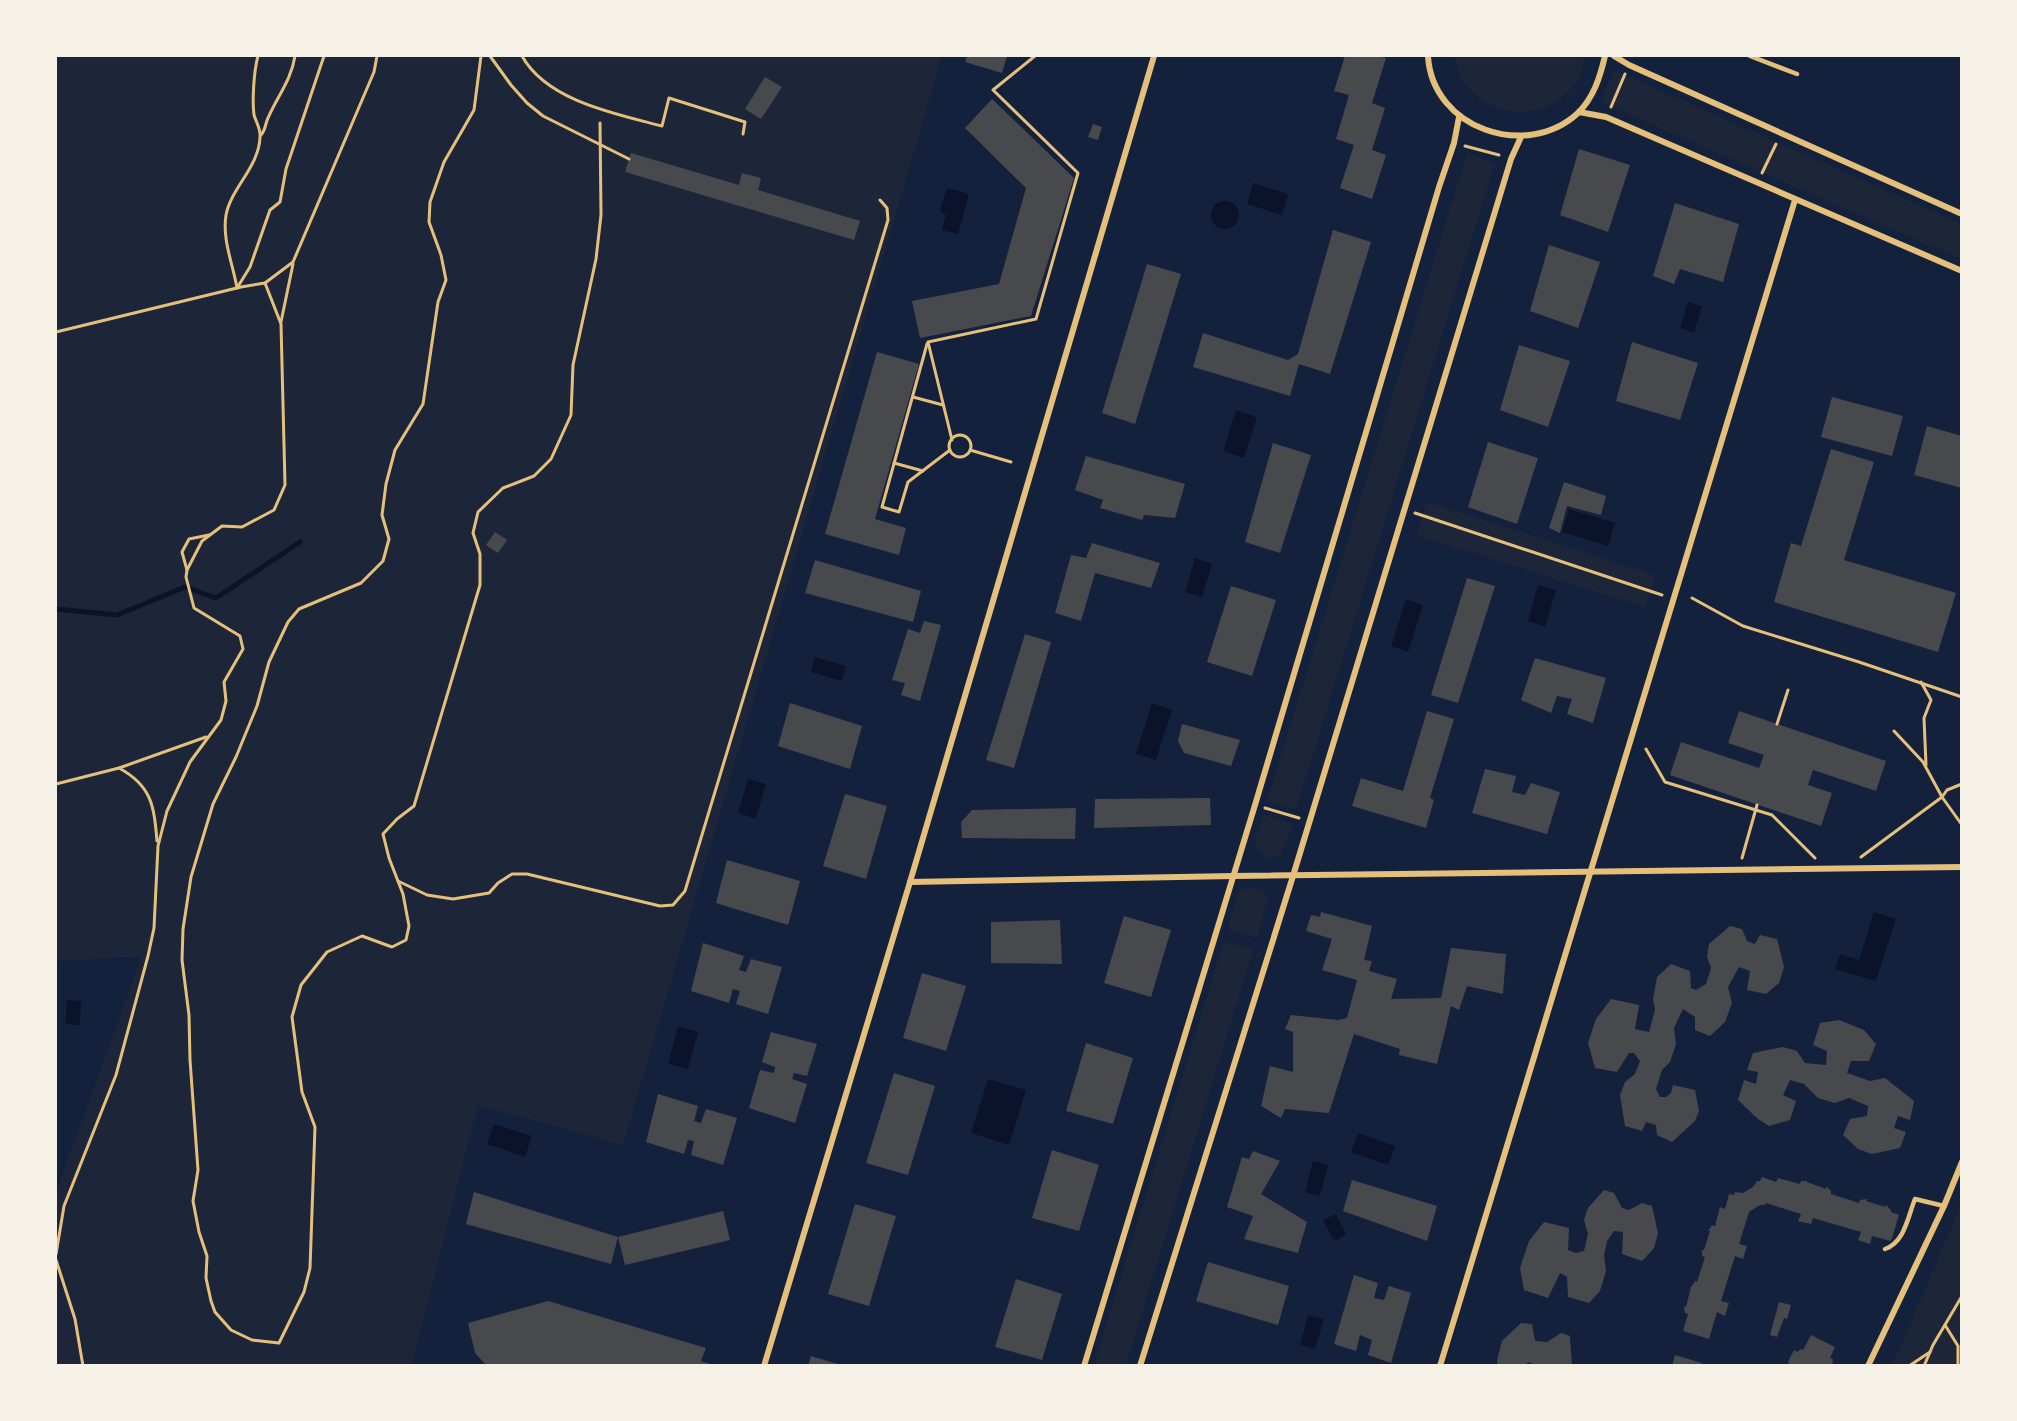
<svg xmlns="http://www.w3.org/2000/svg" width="2017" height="1421" font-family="'Work Sans',sans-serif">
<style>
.green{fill:#1d2539}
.water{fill:#0b132b}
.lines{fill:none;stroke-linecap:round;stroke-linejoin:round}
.stream{stroke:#0b132b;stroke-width:5}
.building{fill:#48494c}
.path{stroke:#e5c07b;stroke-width:3}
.service{stroke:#e5c07b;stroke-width:4.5}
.minor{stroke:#e5c07b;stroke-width:6}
</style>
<rect width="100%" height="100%" fill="#14213d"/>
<g class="green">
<polygon points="56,56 942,56 623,1145 478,1105 412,1365 57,1365 56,1361 56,1192 142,956 56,961"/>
<path d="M1455,56h130c-10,74 -120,74 -130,0z"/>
<polygon points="1614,70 1961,224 1961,259 1601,102"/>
<polygon points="1467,154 1495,163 1296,810 1267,801"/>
<polygon points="1427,502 1655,575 1645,607 1416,535"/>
<polygon points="1264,815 1293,824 1280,856 1267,858 1257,849 1255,840"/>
<polygon points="1248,888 1261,890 1268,897 1257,938 1228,929 1239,890"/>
<polygon points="1224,941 1253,950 1126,1365 1094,1365"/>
<polygon points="1961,1205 1961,1365 1891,1366 1902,1344"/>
</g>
<g class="water">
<polygon points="1253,183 1288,194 1282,215 1247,204"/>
<polygon points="947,188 969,194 958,234 942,230 946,215 940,211"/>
<circle cx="1225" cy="215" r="14"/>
<polygon points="1688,302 1702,306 1694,333 1680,328"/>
<polygon points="1236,410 1257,417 1244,458 1223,451"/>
<polygon points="1569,509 1615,523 1608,546 1562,532"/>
<polygon points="1195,558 1212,564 1202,597 1185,592"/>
<polygon points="1538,585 1556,590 1545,627 1528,621"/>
<polygon points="1406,599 1423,605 1408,652 1391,646"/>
<polygon points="815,657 846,666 842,681 811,672"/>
<polygon points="1152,703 1172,710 1156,760 1136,754"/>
<polygon points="748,779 766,784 756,819 738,813"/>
<polygon points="1874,912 1896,919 1876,981 1835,969 1840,954 1859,960"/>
<polygon points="67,1000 81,1001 80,1025 65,1024"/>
<polygon points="678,1026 698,1032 688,1069 668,1064"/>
<polygon points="988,1079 1026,1090 1009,1145 971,1133"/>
<polygon points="494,1124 532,1136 525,1157 487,1144"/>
<polygon points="1358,1133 1395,1146 1388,1165 1351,1152"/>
<polygon points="1313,1161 1328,1165 1320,1196 1305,1192"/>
<polygon points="1336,1214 1346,1235 1334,1241 1323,1220"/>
<polygon points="1308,1315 1324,1319 1315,1349 1300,1345"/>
</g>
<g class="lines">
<polyline class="stream" points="56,609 117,615 185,587 216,598 300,542"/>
</g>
<g class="building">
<polygon points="967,56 1007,56 1002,73 965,62"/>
<polygon points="1345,56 1376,56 1386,58 1372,103 1385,108 1372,150 1386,155 1372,199 1340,188 1354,145 1336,139 1349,95 1334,91"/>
<polygon points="765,77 782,87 761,119 745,109"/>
<polygon points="992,99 1074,178 1031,316 920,338 912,301 999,284 1026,188 965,128"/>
<polygon points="1093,124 1102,127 1098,140 1088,137"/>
<polygon points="1579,149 1630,165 1608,232 1560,215"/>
<polygon points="631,153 739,185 742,173 761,178 758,190 860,221 854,240 625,172"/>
<polygon points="1675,203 1739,224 1723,282 1680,269 1674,284 1653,276"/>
<polygon points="1333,230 1371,242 1330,374 1299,364 1290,396 1193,367 1203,333 1288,360 1298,354"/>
<polygon points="1549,245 1600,262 1578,328 1530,311"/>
<polygon points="1147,264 1181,274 1135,424 1102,413"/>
<polygon points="1632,342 1698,363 1680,420 1616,401"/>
<polygon points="1519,345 1570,361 1548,427 1500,410"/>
<polygon points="877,352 919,364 875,519 906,528 899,555 825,534"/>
<polygon points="1832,397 1903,416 1892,456 1821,437"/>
<polygon points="1927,426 1962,436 1962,488 1914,475"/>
<polygon points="1488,442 1538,458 1517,524 1468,507"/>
<polygon points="1273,443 1311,455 1280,553 1245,542"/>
<polygon points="1831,449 1874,462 1844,560 1956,593 1938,652 1774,602 1791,543 1801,546"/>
<polygon points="1086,456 1185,484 1175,518 1144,515 1142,520 1100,508 1103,500 1075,490"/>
<polygon points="1564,482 1606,496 1601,515 1567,506 1560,533 1549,528"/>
<polygon points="495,532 507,540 498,553 486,545"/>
<polygon points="1092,543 1160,563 1151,588 1095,573 1081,621 1055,613 1071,555 1086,558"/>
<polygon points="815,560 921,591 913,622 805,593"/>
<polygon points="1467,578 1495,586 1458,703 1431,695"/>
<polygon points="1231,586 1276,600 1252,676 1207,662"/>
<polygon points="924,621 941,625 920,701 901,695 905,683 892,680 908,629 920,633"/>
<polygon points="1025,634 1051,642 1014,768 986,760"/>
<polygon points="1535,658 1606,678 1593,723 1567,714 1572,699 1557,696 1551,713 1521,700"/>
<polygon points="790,703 862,726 850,769 778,746"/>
<polygon points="1427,711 1454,719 1430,798 1434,800 1426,828 1352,806 1361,778 1403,791"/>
<polygon points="1739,711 1886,761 1876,791 1813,770 1808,785 1832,793 1821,826 1670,775 1681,742 1759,768 1764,755 1728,743"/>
<polygon points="1182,724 1240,740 1231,766 1184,753 1178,741"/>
<polygon points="1485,769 1516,776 1512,792 1525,795 1531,783 1560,792 1547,834 1472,813"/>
<polygon points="845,794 887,806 866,879 823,866"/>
<polygon points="1210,798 1211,825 1094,828 1095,799"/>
<polygon points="1076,808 1075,839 962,838 961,822 972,810"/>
<polygon points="727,860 800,881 788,925 716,903"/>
<polygon points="1321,912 1372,926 1364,960 1372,961 1369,971 1397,979 1391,999 1441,998 1451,948 1506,954 1503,994 1467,986 1459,1010 1451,1006 1437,1064 1399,1055 1400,1049 1354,1034 1329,1113 1285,1109 1281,1118 1261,1106 1270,1066 1293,1072 1293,1032 1285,1029 1291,1015 1338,1020 1347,1018 1357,980 1322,970 1332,939 1306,931 1311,915 1320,917"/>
<polygon points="1124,916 1171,930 1151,997 1104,983"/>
<polygon points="1060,920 1062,964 991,963 991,922"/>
<polygon points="1730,926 1742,929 1747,941 1755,944 1760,935 1777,939 1784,967 1779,983 1766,994 1747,990 1750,971 1739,967 1728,987 1732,1003 1725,1022 1710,1036 1695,1030 1695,1017 1683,1009 1674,1028 1676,1044 1670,1062 1662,1070 1656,1089 1660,1097 1666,1097 1671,1093 1673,1085 1695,1090 1699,1111 1695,1121 1672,1142 1657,1135 1656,1125 1646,1122 1642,1131 1625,1126 1620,1095 1625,1082 1635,1074 1640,1061 1634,1053 1629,1053 1617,1072 1595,1068 1588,1043 1596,1019 1611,999 1639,1005 1635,1029 1649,1032 1655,1010 1653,999 1657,977 1671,964 1690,971 1691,988 1696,990 1706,984 1711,968 1707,957 1709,944"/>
<polygon points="703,943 744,956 739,970 746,972 751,959 782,967 768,1014 736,1004 740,991 733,989 729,1003 691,991"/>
<polygon points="922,973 966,986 946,1051 903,1038"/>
<polygon points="1839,1020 1864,1030 1876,1044 1869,1061 1851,1061 1847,1073 1870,1081 1885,1078 1914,1101 1910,1120 1898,1116 1894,1128 1906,1132 1900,1148 1872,1154 1858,1149 1843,1135 1850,1119 1867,1116 1868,1106 1849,1098 1835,1103 1818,1098 1804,1084 1790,1080 1783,1095 1796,1101 1790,1120 1769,1126 1758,1119 1738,1100 1744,1080 1756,1084 1758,1072 1747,1070 1753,1053 1783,1047 1797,1051 1805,1063 1826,1065 1827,1051 1813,1045 1820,1023"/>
<polygon points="771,1032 817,1044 807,1076 794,1073 792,1079 807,1084 795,1123 749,1108 760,1070 774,1073 775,1067 762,1062"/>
<polygon points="1086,1043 1133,1058 1113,1124 1066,1111"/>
<polygon points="894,1073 935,1086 908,1175 866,1163"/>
<polygon points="658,1094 698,1106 694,1121 701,1123 706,1109 737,1118 723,1165 691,1155 694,1141 688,1140 684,1154 646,1142"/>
<polygon points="1052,1150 1099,1165 1079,1231 1032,1218"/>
<polygon points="1253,1151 1280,1161 1261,1194 1307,1222 1298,1253 1244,1239 1253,1216 1227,1207 1242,1157 1249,1159"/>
<polygon points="1762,1177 1776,1182 1778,1178 1800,1184 1801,1181 1807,1181 1807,1182 1826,1189 1826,1186 1831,1191 1831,1194 1859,1203 1860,1200 1867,1199 1866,1201 1885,1207 1886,1205 1891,1210 1891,1212 1899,1215 1891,1241 1872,1236 1870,1244 1858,1240 1861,1232 1813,1218 1811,1224 1798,1221 1801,1214 1766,1203 1765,1205 1760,1205 1749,1212 1739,1244 1747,1246 1743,1259 1735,1256 1721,1301 1729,1303 1725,1316 1717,1312 1709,1339 1683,1331 1688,1314 1685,1313 1684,1306 1686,1307 1691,1287 1695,1281 1697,1282 1705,1257 1702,1256 1702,1250 1704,1250 1710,1231 1708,1231 1712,1225 1715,1226 1720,1207 1725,1209 1729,1194 1734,1195 1735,1192 1743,1193 1753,1187 1757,1181 1760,1181"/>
<polygon points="1352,1180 1437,1206 1427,1241 1343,1211"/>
<polygon points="1604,1190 1614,1193 1622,1208 1629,1210 1642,1203 1652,1206 1658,1233 1654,1248 1642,1261 1622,1254 1623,1232 1614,1231 1607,1241 1604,1255 1606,1271 1600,1291 1589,1303 1568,1297 1567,1277 1560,1273 1548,1298 1524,1290 1520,1268 1529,1241 1544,1222 1569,1228 1568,1250 1576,1253 1584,1251 1588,1234 1584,1220 1588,1208"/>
<polygon points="474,1192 618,1237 611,1264 466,1224"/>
<polygon points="855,1204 896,1216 869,1306 828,1294"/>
<polygon points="723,1211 730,1240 625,1265 618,1237"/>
<polygon points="1208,1262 1289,1286 1278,1325 1196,1301"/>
<polygon points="1354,1275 1378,1283 1374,1298 1384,1300 1389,1286 1411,1293 1391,1363 1368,1355 1372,1340 1360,1335 1356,1351 1334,1344"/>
<polygon points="1016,1279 1062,1294 1042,1360 995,1347"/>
<polygon points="548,1301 706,1348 701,1361 716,1366 487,1366 475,1353 468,1323"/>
<polygon points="1779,1302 1791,1305 1787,1319 1784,1318 1777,1337 1770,1335"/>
<polygon points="1521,1323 1532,1324 1535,1341 1547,1342 1561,1333 1570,1336 1572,1366 1537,1366 1528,1362 1525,1366 1498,1366 1497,1360 1502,1341"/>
<polygon points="1811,1335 1835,1347 1830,1358 1833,1359 1832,1366 1791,1366 1788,1362 1794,1350 1797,1352 1801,1349 1803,1350"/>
<polygon points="1675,1355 1702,1363 1701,1366 1672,1366"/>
<polygon points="811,1356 841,1365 841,1366 808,1366"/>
</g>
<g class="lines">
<g class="path">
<path d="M258,56c-4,14 -6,44 -4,59 2,7 7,14 6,22 -1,30 -29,51 -34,78 -4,25 7,49 11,73l13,-21 20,-57 10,-8 6,-33 38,-113"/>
<polyline points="481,56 474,110 444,162 430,202 429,222 441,255 446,280 438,302 423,404 395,450 386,484 382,515 389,539 383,561 361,583 299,609 288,622 269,662 257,706 236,757 213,804 191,877 183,929 182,960 189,1015 190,1060 198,1170 193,1201 199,1232 207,1256 206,1278 211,1301 215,1312 231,1330 252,1340 279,1343 304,1292 310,1268 315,1127 302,1092 292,1017 301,985 327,952 362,936 392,947 406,940 409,926 403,894 389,858 383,834 397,819 414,806 480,585 480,554 473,533 478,512 503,488 534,476 551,459 571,415 573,365 596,259 601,215 600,123"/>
<polyline points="490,56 511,85 527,103 543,116 629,159"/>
<path d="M522,56c25,45 94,58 140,70l7,-28 76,24 -2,12"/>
<polyline points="1611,107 1625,74"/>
<path d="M261,135c5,-6 4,-11 7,-17 10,-23 23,-37 27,-62"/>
<polyline points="1465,146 1499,155"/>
<polyline points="1762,173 1776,144"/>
<polyline points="281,322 293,264"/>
<polyline points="56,332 241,287 265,283"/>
<polyline points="927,344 882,507 899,512 908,482 950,450"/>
<polyline points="913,397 943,405"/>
<circle cx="960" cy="446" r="11"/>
<polyline points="952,440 928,342 1036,319 1078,173 993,90 1035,56"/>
<polyline points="970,450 1011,462"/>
<polyline points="894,463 923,471"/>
<polyline points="1415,513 1662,595"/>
<polyline points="187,570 182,552 189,539 209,535"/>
<polyline points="1692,598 1743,626 1859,662 1962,697"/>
<polyline points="1921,682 1931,700 1924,718 1926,765"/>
<polyline points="1777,724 1788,690"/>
<polyline points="1894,731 1923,762 1942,797 1962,825"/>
<polyline points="1646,749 1665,782 1772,815 1815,858"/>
<path d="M119,768c33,18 35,38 38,73"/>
<polyline points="56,784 119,768 206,737"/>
<polyline points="1265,808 1299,818"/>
<polyline points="1861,857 1942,797 1947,790 1962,784"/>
<polyline points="1742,858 1757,805"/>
<polyline points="398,881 427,895 453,899 489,893 498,883 512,874 527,874 660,906 673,905 685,891 888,220 887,208 880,200"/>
<polyline points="56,1254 64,1206 116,1075 148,956 154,928 158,846 167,811 190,762 221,720 226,701 224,682 243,649 240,636 194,608 186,577 187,570 202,541 222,526 242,527 274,510 285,485 281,324 265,283 293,262 374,72 377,56"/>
<polyline points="56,1260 75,1319 83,1366"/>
<polyline points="1945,1325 1958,1346 1958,1366"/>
<polyline points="1909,1366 1930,1352"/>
<polyline points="1924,1366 1933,1345 1962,1296"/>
</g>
<g class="service">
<polyline points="1750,56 1797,74"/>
<path d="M1885,1249c20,-7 23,-33 30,-50l29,7"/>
</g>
<g class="minor">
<path d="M1428,56c4,72 98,105 150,57 16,-16 22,-36 27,-57"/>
<polyline points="1614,56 1629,65 1962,214"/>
<polyline points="1579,112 1606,117 1962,271"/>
<polyline points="910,882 1233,876 1962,867"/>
<polyline points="764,1366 910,882 1154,56"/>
<polyline points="1084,1366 1255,805 1439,187 1454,143 1459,117"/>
<polyline points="1140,1366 1293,876 1511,159 1521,137"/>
<polyline points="1440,1366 1795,200"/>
<polyline points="1868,1366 1944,1206 1962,1162"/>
</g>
</g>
<rect width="2017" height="1421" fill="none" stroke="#f6f1e7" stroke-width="114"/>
</svg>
